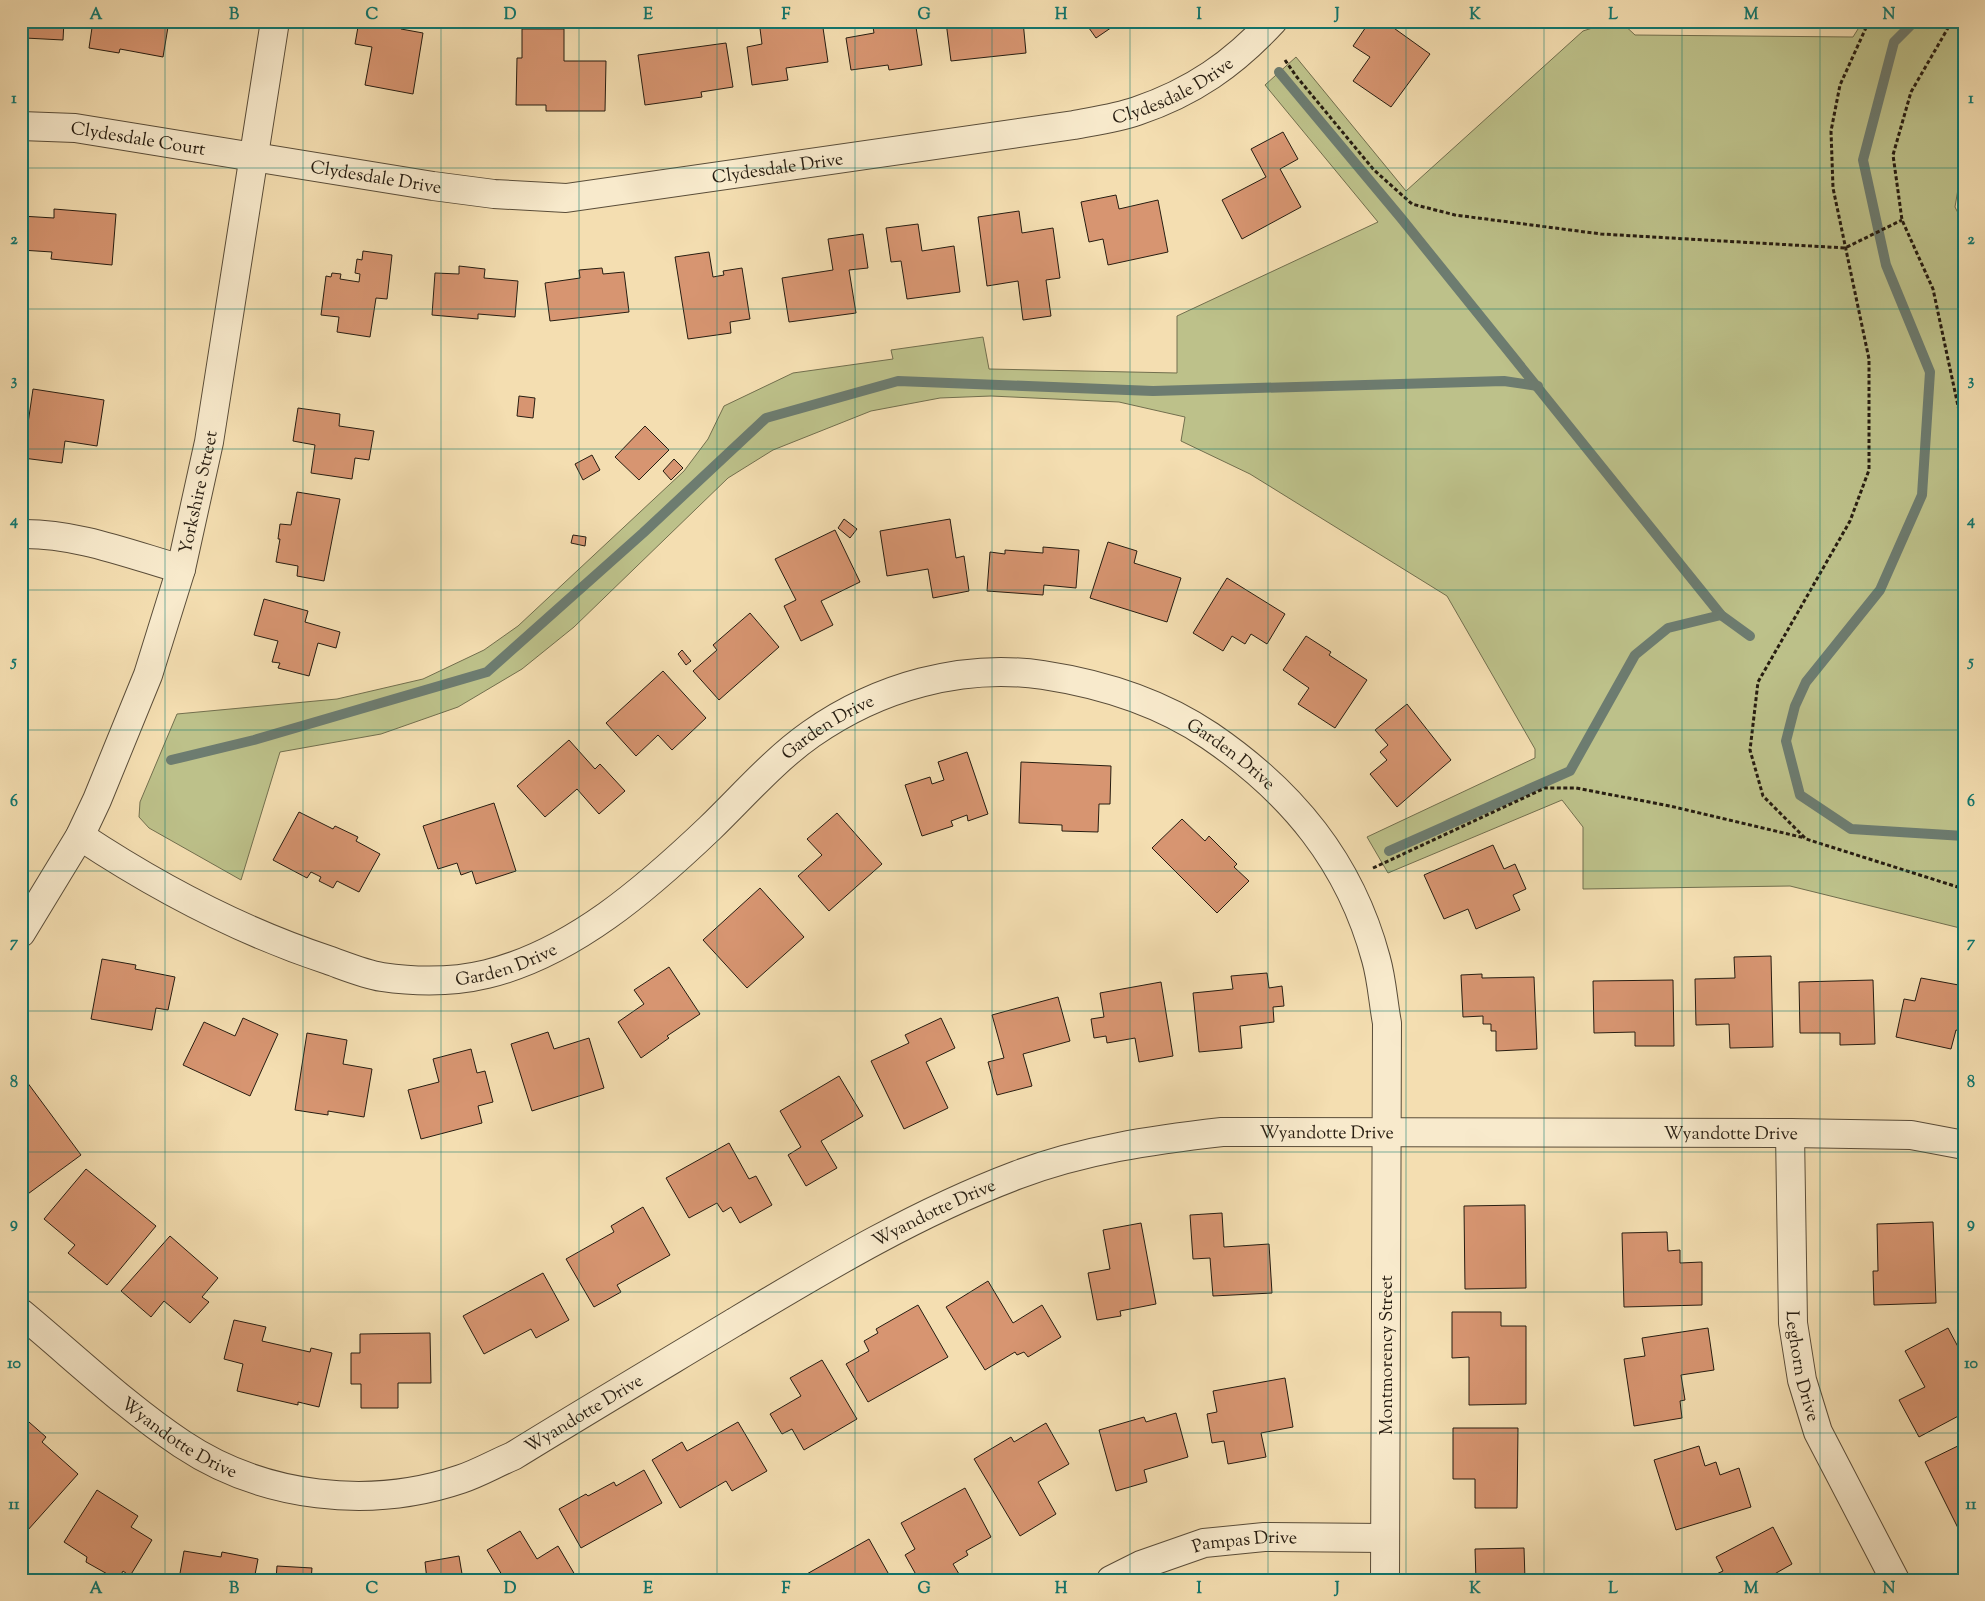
<svg xmlns="http://www.w3.org/2000/svg" width="1985" height="1601" font-family="'Sorts Mill Goudy',serif">
<style>
.green{fill:#bdc18a;stroke:#726f4e}
.lines{fill:none;stroke-linecap:round;stroke-linejoin:round}
.stream{stroke:#6d7c70;stroke-width:10}
.building{fill:#d79571;stroke:#271d11}
.minor-casing{stroke:#5a4d39;stroke-width:30}
.path{stroke:#271d11;stroke-width:3;stroke-dasharray:4 2.5;stroke-linecap:butt}
.minor{stroke:#f8eacc;stroke-width:28}
.grid{fill:none;stroke:#0f766e;stroke-width:1;stroke-opacity:0.55}
.labels{text-anchor:middle;stroke-width:4;stroke-linejoin:round;paint-order:stroke}
.street-label{font-size:18px;fill:#271d11;stroke:#f8eacc}
.neatline{fill:none;stroke:#0f766e;stroke-width:2}
.grid-label{font-size:16px;text-anchor:middle;font-weight:bold;fill:#0f766e}
</style>
<rect width="100%" height="100%" fill="#f4deb1"/>
<filter id="stains"><feTurbulence type="fractalNoise" baseFrequency=".004" numOctaves="4"/><feColorMatrix values="0 0 0 0 .2 0 0 0 0 .09 0 0 0 0 .02 0 0 0 .5 -.17"/></filter>
<radialGradient id="worn" r=".72"><stop offset=".6" stop-color="#630" stop-opacity="0"/><stop offset="1" stop-color="#630" stop-opacity=".3"/></radialGradient>
<polygon class="green" points="1614,21 1620,21 1635,35 1853,37 1863,21 1964,21 1964,153 1955,207 1964,225 1964,929 1790,886 1583,889 1583,827 1562,800 1388,873 1367,837 1535,758 1535,749 1447,596 1250,474 1181,441 1185,417 1119,402 991,396 940,398 871,411 773,450 728,478 574,627 522,669 458,707 381,734 280,752 241,880 149,828 139,817 140,802 177,714 337,699 423,679 484,650 518,626 684,471 708,439 724,406 793,373 893,359 891,350 983,337 989,369 1177,373 1177,316 1378,222 1265,85 1296,57 1406,191 1583,31"/>
<g class="lines">
<g class="stream">
<polyline points="1915,21 1894,42 1863,160 1886,265 1930,372 1922,495 1880,590 1806,682 1795,706 1786,741 1800,795 1851,829 1964,836"/>
<polyline points="1279,72 1401,218 1721,615 1750,636"/>
<polyline points="171,760 254,740 487,672 643,533 766,418 898,381 1153,391 1504,381 1538,386"/>
<polyline points="1389,851 1570,771 1635,655 1668,628 1721,615"/>
</g>
</g>
<g class="building">
<polygon points="21,21 64,21 63,40 25,38 25,25 21,25"/>
<polygon points="93,21 169,21 163,57 120,49 119,53 89,48"/>
<polygon points="359,21 403,21 401,29 423,33 413,94 365,85 372,47 355,44"/>
<polygon points="759,21 822,21 828,62 786,68 788,80 752,85 747,47 762,44"/>
<polygon points="872,21 915,21 922,65 889,70 888,65 851,70 846,38 874,33"/>
<polygon points="957,21 1023,21 1026,53 951,61 946,22"/>
<polygon points="1084,21 1121,21 1096,38"/>
<polygon points="1370,21 1384,21 1430,54 1391,107 1353,81 1370,57 1353,46"/>
<polygon points="522,29 564,29 564,61 606,61 605,111 546,111 546,105 516,105 517,58 522,58"/>
<polygon points="726,43 733,87 701,92 702,97 645,105 638,55"/>
<polygon points="1283,132 1298,159 1280,169 1301,207 1242,239 1222,200 1266,177 1251,149"/>
<polygon points="1116,195 1119,209 1158,200 1168,252 1108,265 1103,239 1089,242 1081,202"/>
<polygon points="54,209 116,214 112,265 51,259 52,252 21,250 21,216 54,218"/>
<polygon points="1019,211 1022,233 1053,228 1060,278 1046,280 1051,316 1023,320 1018,281 987,286 978,217"/>
<polygon points="918,224 922,251 954,246 960,292 907,299 901,261 891,262 886,228"/>
<polygon points="863,234 868,268 849,270 856,313 789,322 782,278 833,270 828,239"/>
<polygon points="363,251 392,255 387,299 376,298 370,337 337,332 339,317 321,315 326,276 331,277 332,273 341,274 340,279 359,282 360,274 355,273 357,259 362,260"/>
<polygon points="709,252 713,277 724,275 723,271 742,268 750,319 730,322 731,333 688,339 675,257"/>
<polygon points="459,266 485,269 484,278 518,281 515,317 478,314 478,319 432,315 435,273 459,274"/>
<polygon points="602,268 603,274 624,272 629,312 550,321 545,283 580,278 579,270"/>
<polygon points="33,389 104,400 97,446 65,441 62,463 23,458"/>
<polygon points="519,396 535,398 533,418 517,416"/>
<polygon points="298,408 340,414 339,426 374,431 369,460 355,458 352,479 311,473 315,445 293,441"/>
<polygon points="645,426 669,450 639,480 615,457"/>
<polygon points="592,455 600,470 583,480 575,464"/>
<polygon points="674,459 683,468 671,480 663,471"/>
<polygon points="297,492 340,499 324,581 297,576 298,566 276,562 280,539 278,539 280,524 291,525"/>
<polygon points="844,519 857,529 850,538 838,528"/>
<polygon points="950,519 956,558 964,556 969,591 933,598 928,569 887,576 880,531"/>
<polygon points="835,530 860,582 821,601 833,625 801,641 784,606 796,600 775,559"/>
<polygon points="573,535 586,537 585,546 571,543"/>
<polygon points="1108,542 1137,551 1134,563 1181,578 1167,622 1090,598"/>
<polygon points="1043,547 1079,550 1076,588 1044,585 1043,595 987,591 990,552 1005,554 1005,550 1043,553"/>
<polygon points="1227,578 1285,614 1267,644 1251,634 1245,644 1232,636 1223,651 1193,633"/>
<polygon points="264,599 308,611 305,622 340,632 336,648 318,643 309,676 278,668 280,663 272,662 278,641 254,635"/>
<polygon points="750,613 779,647 719,700 693,671 717,650 713,645"/>
<polygon points="1306,636 1331,652 1329,655 1367,680 1335,728 1298,704 1309,688 1283,670"/>
<polygon points="21,639 28,684 21,685"/>
<polygon points="682,650 691,661 686,665 678,654"/>
<polygon points="663,671 706,718 672,750 658,735 636,756 606,723"/>
<polygon points="1407,704 1451,760 1397,807 1370,774 1387,760 1380,752 1388,745 1375,730"/>
<polygon points="569,740 595,769 600,764 625,791 599,814 577,789 545,817 517,786"/>
<polygon points="967,752 988,814 968,821 967,815 951,821 953,826 922,836 905,785 930,777 932,784 944,780 938,762"/>
<polygon points="1021,762 1111,766 1110,804 1099,804 1098,832 1062,831 1062,825 1019,823"/>
<polygon points="494,803 516,871 476,884 472,871 461,875 457,863 438,869 423,826"/>
<polygon points="299,812 333,829 335,826 358,837 356,841 380,854 359,892 337,881 333,888 319,881 321,877 311,872 307,878 273,860"/>
<polygon points="837,813 882,864 829,911 798,876 822,855 807,839"/>
<polygon points="1182,819 1205,841 1209,836 1237,864 1234,867 1249,881 1217,913 1152,848"/>
<polygon points="1493,845 1504,869 1515,864 1526,889 1513,895 1520,910 1476,929 1468,909 1444,919 1424,875"/>
<polygon points="760,888 804,937 747,988 703,940"/>
<polygon points="1771,956 1773,1047 1730,1048 1729,1024 1696,1025 1695,979 1735,978 1734,957"/>
<polygon points="102,959 136,965 135,969 175,977 168,1010 156,1008 152,1030 91,1019"/>
<polygon points="669,967 700,1014 667,1036 669,1038 641,1058 618,1022 644,1004 634,990"/>
<polygon points="1267,973 1269,988 1282,986 1284,1006 1273,1007 1274,1022 1240,1026 1242,1048 1199,1052 1193,993 1233,989 1231,976"/>
<polygon points="1482,974 1482,978 1534,977 1537,1049 1496,1051 1496,1031 1491,1031 1491,1024 1483,1024 1483,1016 1463,1017 1461,975"/>
<polygon points="1921,978 1964,986 1964,1032 1956,1030 1951,1049 1896,1037 1904,999 1915,1001"/>
<polygon points="1673,980 1674,1046 1635,1046 1635,1032 1594,1033 1593,981"/>
<polygon points="1873,980 1875,1044 1840,1045 1840,1033 1800,1033 1799,982"/>
<polygon points="1161,982 1173,1056 1139,1062 1135,1038 1107,1043 1106,1036 1094,1038 1091,1019 1104,1017 1100,993"/>
<polygon points="1058,997 1070,1041 1023,1054 1032,1086 997,1095 988,1062 1004,1058 992,1015"/>
<polygon points="243,1018 278,1034 250,1096 183,1065 204,1022 235,1036"/>
<polygon points="941,1018 955,1048 926,1062 948,1108 904,1129 871,1061 909,1043 905,1035"/>
<polygon points="548,1032 554,1049 589,1038 604,1088 532,1111 511,1044"/>
<polygon points="307,1033 347,1040 343,1064 372,1069 364,1117 328,1111 328,1115 295,1110"/>
<polygon points="471,1049 477,1073 485,1071 493,1102 478,1106 482,1123 421,1139 408,1090 439,1082 433,1059"/>
<polygon points="839,1076 863,1116 821,1141 837,1168 806,1186 788,1155 801,1147 780,1111"/>
<polygon points="27,1082 81,1155 21,1199 21,1087"/>
<polygon points="729,1143 749,1179 756,1176 772,1205 740,1223 731,1207 723,1212 717,1203 689,1218 666,1178"/>
<polygon points="86,1169 156,1226 107,1285 68,1253 75,1245 44,1219"/>
<polygon points="1525,1205 1526,1288 1465,1289 1464,1206"/>
<polygon points="643,1207 670,1255 617,1285 621,1292 594,1307 566,1259 614,1232 611,1226"/>
<polygon points="1222,1213 1224,1247 1269,1244 1272,1293 1213,1296 1210,1258 1193,1259 1190,1215"/>
<polygon points="1933,1222 1936,1303 1874,1305 1873,1271 1878,1271 1877,1224"/>
<polygon points="1141,1223 1156,1304 1120,1311 1121,1316 1097,1320 1088,1273 1110,1269 1103,1230"/>
<polygon points="1667,1232 1668,1251 1680,1250 1680,1263 1702,1262 1702,1305 1624,1307 1622,1233"/>
<polygon points="170,1236 218,1278 202,1297 209,1302 190,1323 164,1301 151,1317 121,1291"/>
<polygon points="543,1273 569,1320 536,1338 531,1329 484,1354 463,1316"/>
<polygon points="988,1281 1013,1323 1042,1305 1061,1337 1028,1357 1024,1352 1017,1355 1015,1352 985,1370 946,1307"/>
<polygon points="918,1305 948,1357 868,1402 846,1364 869,1351 864,1341 878,1333 876,1329"/>
<polygon points="1452,1312 1501,1312 1501,1326 1526,1326 1526,1404 1469,1405 1469,1357 1452,1358"/>
<polygon points="234,1320 266,1327 262,1341 310,1352 311,1348 332,1353 319,1407 298,1402 298,1405 237,1391 243,1364 224,1359"/>
<polygon points="1708,1328 1714,1370 1681,1375 1685,1400 1680,1401 1682,1418 1634,1426 1624,1359 1645,1356 1642,1338"/>
<polygon points="1948,1328 1964,1358 1964,1413 1919,1437 1899,1400 1925,1387 1905,1351"/>
<polygon points="430,1333 431,1383 398,1383 398,1408 361,1408 361,1384 351,1384 351,1353 360,1353 360,1334"/>
<polygon points="822,1360 857,1419 804,1450 792,1429 782,1434 770,1414 801,1396 790,1378"/>
<polygon points="1285,1378 1293,1427 1261,1433 1266,1457 1228,1464 1224,1441 1212,1443 1207,1414 1217,1412 1213,1391"/>
<polygon points="1176,1413 1188,1457 1144,1470 1147,1482 1116,1491 1099,1430 1144,1417 1146,1422"/>
<polygon points="21,1415 46,1437 42,1442 78,1474 27,1531 21,1526"/>
<polygon points="738,1422 767,1471 732,1491 726,1481 680,1508 652,1460 682,1442 687,1451"/>
<polygon points="1046,1423 1069,1464 1038,1482 1056,1514 1020,1536 974,1459 1011,1437 1014,1442"/>
<polygon points="1453,1428 1518,1428 1517,1508 1475,1508 1475,1479 1453,1479"/>
<polygon points="1964,1443 1964,1527 1959,1530 1925,1462"/>
<polygon points="1699,1446 1705,1466 1716,1462 1720,1475 1739,1468 1751,1507 1676,1530 1654,1460"/>
<polygon points="644,1470 662,1503 581,1548 559,1509 586,1494 588,1496 614,1482 616,1486"/>
<polygon points="965,1488 991,1537 966,1551 968,1555 953,1564 959,1574 949,1580 919,1580 905,1555 915,1549 901,1523"/>
<polygon points="97,1490 138,1516 131,1527 152,1540 130,1576 123,1571 118,1580 86,1562 87,1557 64,1542"/>
<polygon points="1773,1527 1792,1564 1764,1580 1712,1580 1710,1577 1723,1571 1716,1557"/>
<polygon points="520,1531 537,1559 558,1546 578,1580 505,1580 487,1550"/>
<polygon points="869,1539 892,1580 808,1580 805,1575"/>
<polygon points="1524,1548 1525,1580 1476,1580 1475,1549"/>
<polygon points="184,1551 221,1557 222,1552 258,1559 254,1580 179,1579"/>
<polygon points="459,1556 463,1580 427,1580 425,1562"/>
<polygon points="277,1566 312,1568 311,1580 276,1580"/>
</g>
<g class="lines">
<defs>
<g id="minor">
<path id="s1" d="M21,126l54,2 358,58 61,8 72,4 508,-73c21,-4 43,-7 63,-14 56,-19 96,-47 136,-90"/>
<path d="M21,534c55,-1 108,20 160,35"/>
<path id="s2" d="M80,836c77,51 160,95 248,124 17,6 36,14 54,17 34,5 72,5 105,-3 86,-21 160,-86 223,-146 33,-32 64,-68 101,-94 67,-47 151,-71 232,-59 59,9 117,27 167,61 82,56 140,126 166,223 6,21 7,43 11,64l-2,557"/>
<path id="s3" d="M21,933l59,-97 17,-36 51,-125 33,-106 28,-127 66,-421"/>
<path id="s4" d="M1790,1133l3,190 9,57 16,52 77,148"/>
<path id="s5" d="M21,1313c52,43 105,94 161,131 81,54 188,66 279,35 18,-6 35,-16 52,-23 73,-45 147,-89 220,-133 92,-55 183,-110 284,-148 66,-25 135,-35 205,-43l568,1 121,2 53,10"/>
<path id="s6" d="M1111,1580l30,-15 63,-22 60,-6 121,1"/>
</g>
</defs>
<use href="#minor" class="minor-casing"/>
<g class="path">
<polyline points="1869,21 1840,85 1831,131 1833,188 1869,359 1869,470 1850,521 1758,682 1750,750 1763,796 1806,839 1964,889"/>
<polyline points="1952,21 1911,92 1893,155 1902,220 1933,289 1964,434"/>
<polyline points="1285,60 1296,76 1374,170 1412,204 1455,215 1601,234 1845,248 1902,220"/>
<polyline points="1373,868 1545,788 1576,788 1670,806 1805,838"/>
</g>
<use href="#minor" class="minor"/>
</g>
<path class="grid" d="M165,21v1559M303,21v1559M441,21v1559M579,21v1559M717,21v1559M855,21v1559M992,21v1559M1130,21v1559M1268,21v1559M1406,21v1559M1544,21v1559M1682,21v1559M1820,21v1559M21,168h1943M21,309h1943M21,449h1943M21,590h1943M21,730h1943M21,871h1943M21,1011h1943M21,1152h1943M21,1292h1943M21,1433h1943"/>
<g class="labels">
<g class="street-label">
<text dy="6" stroke="none"><textPath href="#s1" startOffset="1169">Clydesdale Drive</textPath></text>
<text dy="6" stroke="none"><textPath href="#s1" startOffset="118">Clydesdale Court</textPath></text>
<text dy="6" stroke="none"><textPath href="#s1" startOffset="764">Clydesdale Drive</textPath></text>
<text dy="6" stroke="none"><textPath href="#s1" startOffset="359">Clydesdale Drive</textPath></text>
<text dy="6" stroke="none"><textPath href="#s3" startOffset="478">Yorkshire Street</textPath></text>
<text dy="6" stroke="none"><textPath href="#s2" startOffset="866">Garden Drive</textPath></text>
<text dy="6" stroke="none"><textPath href="#s2" startOffset="1300">Garden Drive</textPath></text>
<text dy="6" stroke="none"><textPath href="#s2" startOffset="461">Garden Drive</textPath></text>
<text dy="6" stroke="none"><textPath href="#s5" startOffset="1448">Wyandotte Drive</textPath></text>
<text dy="6" stroke="none"><textPath href="#s5" startOffset="1852">Wyandotte Drive</textPath></text>
<text dy="6" stroke="none"><textPath href="#s5" startOffset="1042">Wyandotte Drive</textPath></text>
<text transform="translate(1386 1355) rotate(-90)" y="6">Montmorency Street</text>
<text dy="6" stroke="none"><textPath href="#s4" startOffset="234">Leghorn Drive</textPath></text>
<text dy="6" stroke="none"><textPath href="#s5" startOffset="638">Wyandotte Drive</textPath></text>
<text dy="6" stroke="none"><textPath href="#s5" startOffset="202">Wyandotte Drive</textPath></text>
<text dy="6" stroke="none"><textPath href="#s6" startOffset="141">Pampas Drive</textPath></text>
</g>
</g>
<rect width="1985" height="1601" fill="none" stroke="#f4deb1" stroke-width="55"/>
<rect x="28" y="28" width="1930" height="1546" class="neatline"/>
<g class="grid-label">
<text x="96" y="19">A</text>
<text x="234" y="19">B</text>
<text x="372" y="19">C</text>
<text x="510" y="19">D</text>
<text x="648" y="19">E</text>
<text x="786" y="19">F</text>
<text x="924" y="19">G</text>
<text x="1061" y="19">H</text>
<text x="1199" y="19">I</text>
<text x="1337" y="19">J</text>
<text x="1475" y="19">K</text>
<text x="1613" y="19">L</text>
<text x="1751" y="19">M</text>
<text x="1889" y="19">N</text>
<text x="14" y="103">1</text>
<text x="1971" y="103">1</text>
<text x="14" y="244">2</text>
<text x="1971" y="244">2</text>
<text x="14" y="385">3</text>
<text x="1971" y="385">3</text>
<text x="14" y="525">4</text>
<text x="1971" y="525">4</text>
<text x="14" y="666">5</text>
<text x="1971" y="666">5</text>
<text x="14" y="806">6</text>
<text x="1971" y="806">6</text>
<text x="14" y="947">7</text>
<text x="1971" y="947">7</text>
<text x="14" y="1087">8</text>
<text x="1971" y="1087">8</text>
<text x="14" y="1228">9</text>
<text x="1971" y="1228">9</text>
<text x="14" y="1368">10</text>
<text x="1971" y="1368">10</text>
<text x="14" y="1509">11</text>
<text x="1971" y="1509">11</text>
<text x="96" y="1593">A</text>
<text x="234" y="1593">B</text>
<text x="372" y="1593">C</text>
<text x="510" y="1593">D</text>
<text x="648" y="1593">E</text>
<text x="786" y="1593">F</text>
<text x="924" y="1593">G</text>
<text x="1061" y="1593">H</text>
<text x="1199" y="1593">I</text>
<text x="1337" y="1593">J</text>
<text x="1475" y="1593">K</text>
<text x="1613" y="1593">L</text>
<text x="1751" y="1593">M</text>
<text x="1889" y="1593">N</text>
</g>
<rect width="100%" height="100%" filter="url(#stains)"/>
<rect width="100%" height="100%" fill="url(#worn)"/>
</svg>
